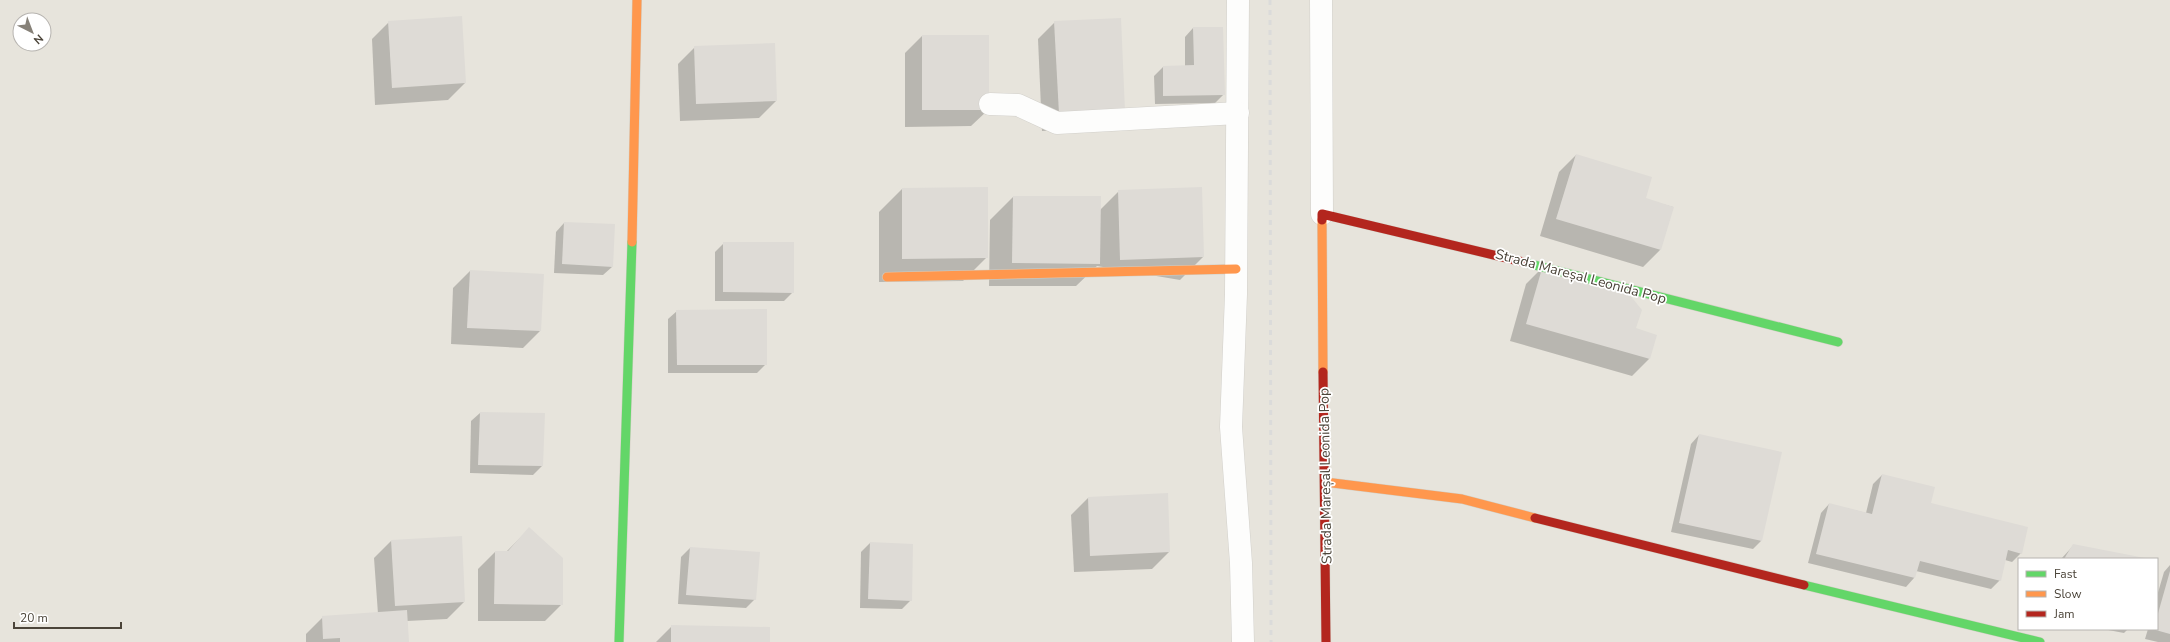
<svg xmlns="http://www.w3.org/2000/svg" width="2170" height="642" font-family="'Nunito Sans',sans-serif">
<style>
.residential{fill:#e7e4dc;fill-rule:evenodd}
.shadow{fill:#0003}
.building{fill:#dedbd6}
.lines{fill:none;stroke-linecap:round;stroke-linejoin:round}
.street-casing{stroke:#d2d0cb;stroke-width:23}
.fast-casing{stroke:#d3cfc5;stroke-width:10}
.slow-casing{stroke:#d3cfc5;stroke-width:10}
.jam-casing{stroke:#d3cfc5;stroke-width:10}
.street{stroke:#fdfdfc;stroke-width:22}
.fast{stroke:#63d668;stroke-width:9}
.slow{stroke:#ff974d;stroke-width:9}
.jam{stroke:#b3261e;stroke-width:9}
.rail{stroke:#dbdbda;stroke-width:3;stroke-dasharray:5 5;stroke-linecap:butt}
.labels{text-anchor:middle;stroke-width:3.5;stroke-linejoin:round;paint-order:stroke}
.street-label{font-size:14px;fill:#4b4439;stroke:#fff}
</style>
<rect width="100%" height="100%" fill="#f4f2ee"/>
<path class="residential" d="M0,0h2170v642h-2170zM20,20h24v24h-24zM2019,559h138v70h-138z"/>
<g class="shadow">
<polygon points="389,22 465,83 448,100 375,105 372,39"/>
<polygon points="1055,22 1107,128 1042,131 1038,39"/>
<polygon points="1193,28 1224,94 1215,103 1155,104 1154,76 1163,67 1185,66 1185,37"/>
<polygon points="922,36 988,110 971,126 905,127 905,53"/>
<polygon points="695,47 776,101 759,118 680,121 678,64"/>
<polygon points="1576,155 1645,199 1673,207 1660,250 1643,267 1540,236 1559,172"/>
<polygon points="902,189 987,257 963,281 879,282 879,212"/>
<polygon points="1119,191 1203,257 1180,280 1097,266 1076,286 989,286 990,220 1013,197 1100,210"/>
<polygon points="564,223 612,267 603,275 554,273 556,232"/>
<polygon points="724,243 793,292 784,301 715,301 715,252"/>
<polygon points="1543,267 1635,329 1649,359 1632,376 1510,341 1526,284"/>
<polygon points="470,271 540,331 523,348 451,344 453,288"/>
<polygon points="677,311 766,364 757,373 668,373 668,319"/>
<polygon points="480,413 542,466 533,475 470,473 471,421"/>
<polygon points="1699,435 1761,541 1753,549 1671,532 1691,444"/>
<polygon points="1882,475 1930,503 2021,553 2012,562 2005,560 2000,580 1991,589 1916,571 1914,578 1906,587 1808,563 1821,513 1829,504 1866,513 1873,484"/>
<polygon points="1088,498 1169,552 1152,569 1074,572 1071,515"/>
<polygon points="529,529 562,604 545,621 478,621 478,569 495,552 506,552"/>
<polygon points="461,537 464,602 447,619 407,621 408,642 306,642 306,634 323,617 378,614 374,558 391,541"/>
<polygon points="870,543 911,600 902,609 860,608 861,552"/>
<polygon points="2073,546 2143,559 2061,559"/>
<polygon points="690,548 755,599 746,608 678,604 681,557"/>
<polygon points="2170,565 2170,642 2158,642 2145,639 2148,629 2157,629 2157,596 2164,572"/>
<polygon points="672,626 769,642 656,642"/>
<polygon points="2103,629 2128,629 2124,633"/>
</g>
<g class="building">
<polygon points="462,16 466,83 392,88 388,21"/>
<polygon points="1121,18 1125,111 1059,114 1054,21"/>
<polygon points="1193,27 1223,27 1225,95 1163,96 1163,66 1194,65"/>
<rect x="922" y="35" width="67" height="75"/>
<polygon points="775,43 777,101 696,104 694,46"/>
<polygon points="1576,154 1652,177 1646,198 1674,207 1661,250 1556,219"/>
<polygon points="988,187 988,258 902,259 902,188"/>
<polygon points="1202,187 1204,257 1120,260 1118,190"/>
<polygon points="1013,196 1101,196 1100,264 1012,263"/>
<polygon points="564,222 615,224 613,267 562,264"/>
<polygon points="723,242 794,242 794,293 723,292"/>
<polygon points="1543,265 1624,288 1642,310 1636,328 1657,335 1650,359 1526,324"/>
<polygon points="470,270 544,274 541,331 467,328"/>
<polygon points="767,309 767,365 677,365 676,310"/>
<polygon points="480,412 545,413 543,466 478,465"/>
<polygon points="1699,434 1782,452 1762,541 1679,523"/>
<polygon points="1882,474 1935,487 1931,503 2028,527 2022,554 2008,550 2001,581 1920,561 1915,578 1816,554 1829,503 1872,514"/>
<polygon points="1168,493 1170,552 1090,556 1088,497"/>
<polygon points="529,527 563,558 563,605 494,604 495,551 508,551"/>
<polygon points="462,536 465,602 395,606 391,540"/>
<polygon points="870,542 913,544 912,601 868,599"/>
<polygon points="2073,544 2145,558 2144,559 2064,559"/>
<polygon points="690,547 760,552 756,600 686,595"/>
<polygon points="2170,571 2170,634 2152,629 2157,629 2157,617"/>
<polygon points="407,610 409,642 340,642 340,638 323,639 322,616"/>
<polygon points="671,625 770,627 770,642 671,642"/>
</g>
<g class="lines">
<defs>
<g id="street">
<polyline points="1238,0 1236,294 1231,427 1241,563 1243,642"/>
<polyline points="1321,0 1322,214"/>
<polyline points="990,104 1018,105 1057,123 1238,113"/>
</g>
<g id="fast">
<polyline points="1523,262 1838,342"/>
<polyline points="1804,585 2040,642"/>
<polyline points="619,642 632,242"/>
</g>
<g id="slow">
<polyline points="1322,220 1323,372"/>
<polyline points="632,242 637,0"/>
<polyline points="887,277 1236,269"/>
<polyline points="1325,482 1462,499 1535,518"/>
</g>
<g id="jam">
<polyline points="1322,220 1322,214 1523,262"/>
<polyline points="1323,372 1326,642"/>
<polyline points="1535,518 1804,585"/>
</g>
</defs>
<use href="#street" class="street-casing"/>
<use href="#fast" class="fast-casing"/>
<use href="#slow" class="slow-casing"/>
<use href="#jam" class="jam-casing"/>
<use href="#street" class="street"/>
<use href="#fast" class="fast"/>
<use href="#slow" class="slow"/>
<use href="#jam" class="jam"/>
<polyline class="rail" points="1270,0 1271,642"/>
</g>
<g class="labels">
<g class="street-label">
<text transform="translate(1581 276) rotate(15)" y="5">Strada Mareșal Leonida Pop</text>
<text transform="translate(1325 476) rotate(-91)" y="5">Strada Mareșal Leonida Pop</text>
</g>
</g>
<rect x="2018" y="558" width="140" height="72" fill="#ffffff" stroke="#b7b4b0"/>
<rect x="2026" y="571" width="20" height="6" fill="#63d668" stroke="#b7b4b0"/>
<text x="2054" y="578" font-size="12" fill="#4b4439">Fast</text>
<rect x="2026" y="591" width="20" height="6" fill="#ff974d" stroke="#b7b4b0"/>
<text x="2054" y="598" font-size="12" fill="#4b4439">Slow</text>
<rect x="2026" y="611" width="20" height="6" fill="#b3261e" stroke="#b7b4b0"/>
<text x="2054" y="618" font-size="12" fill="#4b4439">Jam</text>
<g transform="translate(32 32) rotate(138)"><circle r="19" fill="#ffffff" stroke="#b7b4b0"/>
<path d="M0-3L7 15L0 10L-7 15Z" fill="#868178"/>
<text y="-6" font-size="11" font-weight="bold" text-anchor="middle" fill="#4b4439">N</text>
</g>
<path d="M14 622v6h107v-6" fill="none" stroke="#4b4439" stroke-width="2"/>
<text x="20" y="622" font-size="12" fill="#4b4439" stroke="#ffffff" stroke-width="3" paint-order="stroke">20 m</text>
</svg>
